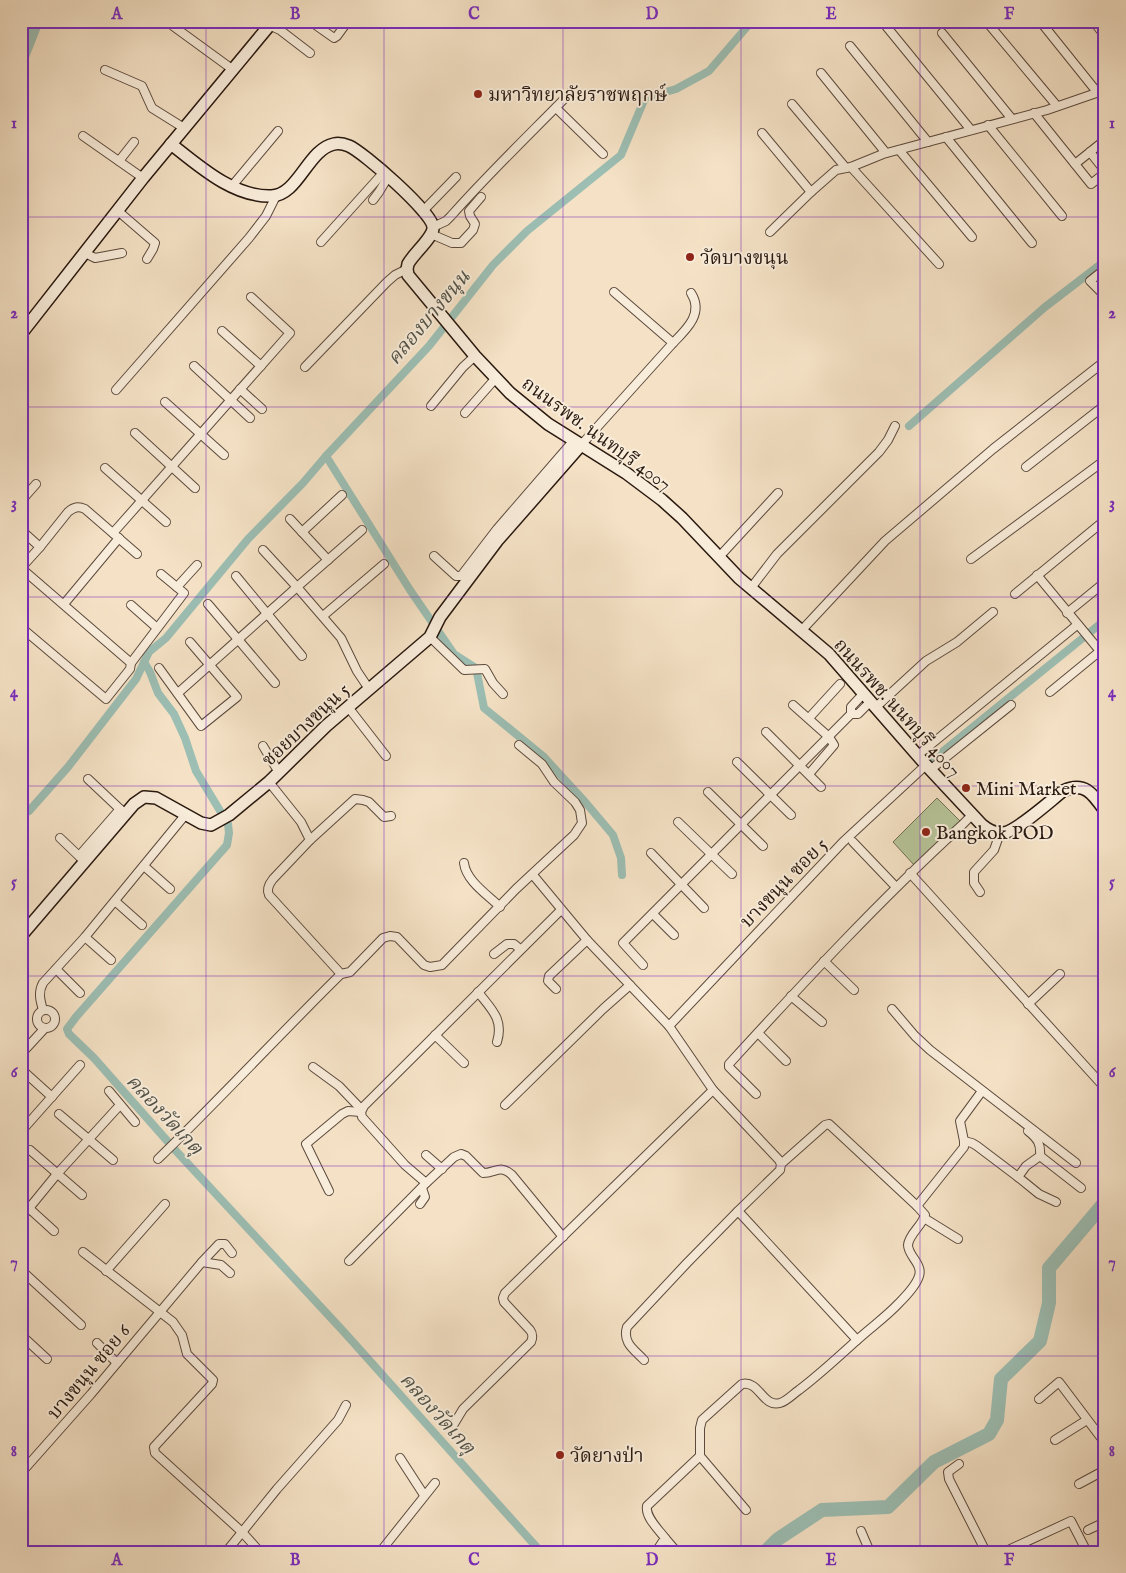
<svg xmlns="http://www.w3.org/2000/svg" width="1126" height="1573" font-family="'IM FELL English','Noto Serif Thai',serif">
<style>
.pitch{fill:#b7c499;stroke:#706e54}
.lines{fill:none;stroke-linecap:round;stroke-linejoin:round}
.canal{stroke:#9cbeb3;stroke-width:8}
.river{stroke:#9cbeb3;stroke-width:14}
.street-casing{stroke:#5c4a3d;stroke-width:10}
.secondary-casing{stroke:#29180f;stroke-width:14}
.street{stroke:#f8ecda;stroke-width:8}
.secondary{stroke:#f8ecda;stroke-width:11}
.grid{fill:none;stroke:#7b2cbf;stroke-width:1;stroke-opacity:0.55}
.poi-dot{fill:#8f2418;stroke:#f8ecda;stroke-width:2}
.labels{text-anchor:middle;stroke-width:4;stroke-linejoin:round;paint-order:stroke}
.poi-label{font-size:19px;fill:#29180f;stroke:#f8ecda;text-anchor:start}
.street-label{font-size:19px;fill:#29180f;stroke:#f8ecda}
.water-label{font-size:20px;font-style:italic;fill:#515248;stroke:#f8ecda}
.neatline{fill:none;stroke:#7b2cbf;stroke-width:2}
.grid-label{font-size:16px;text-anchor:middle;font-weight:bold;fill:#7b2cbf}
</style>
<rect width="100%" height="100%" fill="#f5e2c6"/>
<filter id="stains"><feTurbulence type="fractalNoise" baseFrequency=".004" numOctaves="4"/><feColorMatrix values="0 0 0 0 .2 0 0 0 0 .09 0 0 0 0 .02 0 0 0 .5 -.17"/></filter>
<radialGradient id="worn" r=".72"><stop offset=".6" stop-color="#630" stop-opacity="0"/><stop offset="1" stop-color="#630" stop-opacity=".3"/></radialGradient>
<polygon class="pitch" points="937,798 960,821 915,866 893,842"/>
<g class="lines">
<g class="canal">
<polyline points="909,426 1045,307 1105,261"/>
<polyline points="326,456 410,590 454,654 476,668 484,708 543,756 586,803 613,835 621,858 622,875"/>
<polyline points="144,662 150,672 158,693 174,714 185,738 196,771 228,824 229,833 227,845 76,1017 67,1029 69,1034 94,1058 177,1152 344,1332 541,1552"/>
<polyline points="931,761 1105,620"/>
<polyline points="21,813 29,811 68,767 136,679 149,652 166,638 248,539 303,483 326,456 429,346 493,265 527,231 621,155 645,98 676,89 709,71 752,21"/>
</g>
<g class="river">
<polyline points="21,59 36,21"/>
<polyline points="765,1552 778,1539 822,1510 888,1507 934,1462 989,1434 997,1420 1001,1379 1040,1341 1049,1303 1049,1268 1105,1202"/>
</g>
<defs>
<g id="street">
<polyline points="169,21 173,26 232,69"/>
<polyline points="310,21 334,38 337,36 348,21"/>
<polyline points="986,21 1057,106"/>
<polyline points="1040,21 1097,92"/>
<polyline points="1093,21 1105,36"/>
<polyline points="271,26 280,30 310,53"/>
<polyline points="886,26 971,130"/>
<polyline points="942,33 1012,119"/>
<polyline points="850,46 928,142"/>
<polyline points="105,70 142,86 152,108 184,128"/>
<polyline points="821,73 886,153"/>
<polyline points="792,104 846,168"/>
<polyline points="556,108 603,154"/>
<polyline points="1034,113 1091,184 1105,173"/>
<polyline points="988,125 1062,216"/>
<polyline points="762,133 811,192"/>
<polyline points="83,136 143,178"/>
<polyline points="946,137 1032,243"/>
<polyline points="899,150 972,237"/>
<polyline points="1090,152 1105,171"/>
<polyline points="119,161 134,142"/>
<polyline points="1075,164 1105,140"/>
<polyline points="851,167 939,264"/>
<polyline points="232,186 278,131"/>
<polyline points="373,200 379,192 388,177"/>
<polyline points="424,210 456,177"/>
<polyline points="118,211 155,243 153,249 147,259"/>
<path d="M433,227l13,-6 5,-5c39,-44 81,-84 122,-126"/>
<polyline points="770,232 811,192 836,170 851,167 883,154 1047,110 1105,90"/>
<polyline points="431,234 452,243 461,243 473,230 475,224 470,216 469,211 481,197"/>
<polyline points="321,242 383,173"/>
<polyline points="85,253 95,258 122,253"/>
<polyline points="1105,269 1090,281 1105,296"/>
<polyline points="614,292 673,343"/>
<polyline points="222,331 261,366"/>
<polyline points="194,366 250,418"/>
<polyline points="305,367 387,282 395,275 407,269"/>
<polyline points="240,389 262,409"/>
<polyline points="116,390 249,238 266,216 276,196"/>
<polyline points="165,402 224,455"/>
<polyline points="431,406 463,367 475,356"/>
<polyline points="465,413 495,379"/>
<polyline points="135,433 195,488"/>
<path d="M582,444l91,-101c14,-14 31,-30 18,-50"/>
<polyline points="1026,467 1105,405"/>
<polyline points="105,468 166,522"/>
<polyline points="21,501 36,484"/>
<polyline points="290,519 328,560"/>
<polyline points="21,530 40,547 21,568"/>
<polyline points="302,532 342,495"/>
<polyline points="113,533 290,333 251,297"/>
<path d="M40,547l28,-35c6,-5 10,-6 17,-3l52,45"/>
<polyline points="263,550 297,587 362,530"/>
<polyline points="434,556 456,576 461,576 497,529 574,440"/>
<polyline points="719,557 778,493"/>
<polyline points="971,559 1105,460"/>
<polyline points="21,568 131,663"/>
<polyline points="1037,575 1100,651"/>
<polyline points="236,576 302,656"/>
<polyline points="177,587 197,565"/>
<polyline points="751,588 777,554 879,452 888,440 895,426"/>
<polyline points="1015,594 1105,520"/>
<polyline points="64,604 119,538"/>
<polyline points="208,604 275,683"/>
<polyline points="131,605 157,628"/>
<polyline points="1067,613 1105,582"/>
<polyline points="323,616 384,564"/>
<polyline points="23,629 106,699 130,669 131,663 184,593 161,574"/>
<polyline points="801,631 885,541 993,449 1105,361"/>
<polyline points="430,637 464,670 485,669 493,683 503,694"/>
<polyline points="159,668 201,726 237,697 190,642"/>
<polyline points="1050,692 1105,647"/>
<polyline points="178,693 297,587 341,638 357,671 369,689"/>
<polyline points="793,705 829,737 834,745 809,774"/>
<polyline points="348,707 386,756"/>
<polyline points="876,707 926,661 957,642 993,612"/>
<polyline points="851,714 851,707 864,693"/>
<polyline points="809,718 840,684"/>
<polyline points="766,732 821,787"/>
<polyline points="263,746 278,771"/>
<polyline points="918,755 1077,625"/>
<polyline points="737,762 791,815"/>
<polyline points="930,770 1011,705"/>
<polyline points="88,779 122,811"/>
<polyline points="269,782 301,822 310,840"/>
<polyline points="708,792 763,846"/>
<polyline points="678,822 732,874"/>
<polyline points="963,824 972,815"/>
<polyline points="60,838 82,859"/>
<polyline points="853,842 896,887"/>
<polyline points="651,853 704,908"/>
<polyline points="79,856 120,809"/>
<path d="M464,863c2,18 24,32 36,44"/>
<polyline points="144,866 170,889"/>
<polyline points="910,873 1105,1088"/>
<polyline points="533,875 587,940 669,1026 713,1090 779,1160 781,1164 780,1170 738,1211 857,1340"/>
<polyline points="980,892 974,883 974,872 994,850 1000,833"/>
<polyline points="115,901 142,925"/>
<path d="M561,910l-197,196 -3,6 1,5 43,48 21,18 28,-26 7,-3 5,2 17,17c13,0 17,-9 29,2l51,62"/>
<polyline points="653,914 674,935"/>
<polyline points="85,937 111,960"/>
<polyline points="494,954 507,944 514,944 520,949"/>
<polyline points="824,961 854,990"/>
<polyline points="643,965 623,943 851,714 858,714 871,701"/>
<polyline points="56,969 80,993"/>
<path d="M341,974l-72,-79c-3,-6 0,-11 4,-16l37,-39 45,-41 8,1 6,2 15,15 7,-1"/>
<polyline points="556,989 548,981 549,976 587,940"/>
<path d="M478,992c13,17 26,27 19,50"/>
<polyline points="791,996 822,1022"/>
<polyline points="1028,1004 1060,974"/>
<polyline points="892,1009 915,1036 930,1050 1076,1163"/>
<circle cx="46" cy="1019" r="9"/>
<path d="M43,1010c-3,-10 -5,-18 0,-27l42,-46 101,-123"/>
<polyline points="669,1026 843,842 926,765"/>
<polyline points="758,1033 786,1061"/>
<polyline points="435,1035 464,1063"/>
<polyline points="21,1054 45,1028"/>
<polyline points="313,1067 339,1086 361,1109"/>
<polyline points="21,1069 52,1097"/>
<polyline points="109,1091 135,1122"/>
<path d="M756,1094l-27,-27v-3c75,-82 150,-163 232,-238"/>
<polyline points="505,1105 603,1009 630,985"/>
<polyline points="59,1114 113,1160"/>
<polyline points="25,1127 80,1065"/>
<path d="M964,1141l8,2 5,3 41,31 8,-11 14,-10c1,-12 -2,-17 -12,-25"/>
<polyline points="30,1150 82,1195"/>
<polyline points="426,1155 442,1169"/>
<polyline points="1040,1156 1081,1188"/>
<path d="M158,1159c62,-60 121,-124 183,-185l9,-2 33,-34 7,-2 7,1 27,28 6,2 12,-2 74,-76 58,-54 8,-12 -2,-13 -5,-8 -21,-20 -12,-18 -23,-19"/>
<polyline points="781,1164 825,1125 829,1124 917,1206"/>
<polyline points="1018,1177 1039,1194 1056,1202"/>
<polyline points="329,1191 306,1144 342,1114 348,1111 361,1112"/>
<polyline points="21,1201 54,1231"/>
<polyline points="420,1204 425,1197 422,1188"/>
<polyline points="21,1218 57,1174 120,1105"/>
<polyline points="924,1218 958,1239"/>
<polyline points="83,1252 173,1322 182,1335 187,1354 213,1380 212,1384 154,1447 155,1453 242,1532 260,1552"/>
<polyline points="349,1261 426,1183"/>
<polyline points="202,1262 219,1244 225,1244 232,1253"/>
<polyline points="21,1270 81,1325"/>
<polyline points="106,1271 165,1204"/>
<polyline points="21,1335 47,1359"/>
<polyline points="97,1343 117,1363"/>
<path d="M644,1360c-9,-10 -22,-17 -17,-33l60,-64 51,-52"/>
<polyline points="1039,1399 1059,1382 1105,1443"/>
<path d="M454,1424l9,-15 68,-67c2,-5 2,-8 -1,-12l-26,-28 -1,-4 2,-5 208,-203"/>
<polyline points="1055,1440 1087,1420"/>
<polyline points="700,1456 746,1510"/>
<polyline points="400,1458 424,1495"/>
<polyline points="959,1464 948,1472 949,1479 986,1552"/>
<polyline points="21,1473 91,1394 202,1262 221,1265 230,1273"/>
<polyline points="1079,1484 1105,1470"/>
<polyline points="1088,1530 1105,1522"/>
<polyline points="861,1531 870,1552"/>
<polyline points="665,1538 677,1552"/>
<polyline points="226,1552 277,1489 338,1420 346,1405"/>
<polyline points="380,1552 435,1483"/>
<path d="M656,1552l9,-14c-6,-8 -20,-21 -18,-32l53,-50v-28l2,-8 40,-36c17,-4 21,24 38,19 7,-2 13,-9 19,-13 20,-15 38,-32 57,-49 14,-13 30,-24 43,-38 7,-7 17,-17 20,-27 4,-12 -11,-20 -11,-31 1,-11 14,-19 17,-30l-8,-9 47,-59v-6l-4,-20 22,-30"/>
<polyline points="1004,1552 1071,1521 1087,1552"/>
</g>
<g id="secondary">
<path d="M171,144c28,22 62,53 100,52 27,0 37,-47 63,-52 5,-1 10,0 15,2 14,6 83,66 84,81 1,10 -20,27 -25,37l-1,5 1,6 67,81 35,37 38,31 78,49 36,27 20,18 57,60 90,76 97,111 56,60c6,5 12,9 21,8 13,-1 47,-32 60,-42 22,-10 30,3 42,20"/>
<polyline points="21,334 143,178 273,21"/>
<polyline points="21,936 134,804 144,797 156,798 201,823 211,825 229,815 269,782 326,726 430,637 440,617 497,541 582,444"/>
</g>
</defs>
<use href="#street" class="street-casing"/>
<use href="#secondary" class="secondary-casing"/>
<use href="#street" class="street"/>
<use href="#secondary" class="secondary"/>
</g>
<path class="grid" d="M206,21v1531M384,21v1531M563,21v1531M741,21v1531M920,21v1531M21,217h1084M21,407h1084M21,597h1084M21,786h1084M21,976h1084M21,1166h1084M21,1356h1084"/>
<g class="poi-dot">
<circle cx="478" cy="94" r="5"/>
<circle cx="690" cy="257" r="5"/>
<circle cx="966" cy="788" r="5"/>
<circle cx="926" cy="832" r="5"/>
<circle cx="560" cy="1455" r="5"/>
</g>
<g class="labels">
<g class="poi-label">
<text x="488" y="101">มหาวิทยาลัยราชพฤกษ์</text>
<text x="700" y="264">วัดบางขนุน</text>
<text x="976" y="795">Mini Market</text>
<text x="936" y="839">Bangkok POD</text>
<text x="570" y="1462">วัดยางป่า</text>
</g>
<g class="street-label">
<text transform="translate(597 433) rotate(36)" y="7">ถนนรพช. นนทบุรี 4007</text>
<text transform="translate(898 707) rotate(48)" y="7">ถนนรพช. นนทบุรี 4007</text>
<text transform="translate(305 724) rotate(-43)" y="7">ซอยบางขนุน 5</text>
<text transform="translate(783 882) rotate(-46)" y="7">บางขนุน ซอย 5</text>
<text transform="translate(88 1371) rotate(-50)" y="7">บางขนุน ซอย 6</text>
</g>
<g class="water-label">
<text transform="translate(428 317) rotate(-50)" y="7">คลองบางขนุน</text>
<text transform="translate(165 1114) rotate(47)" y="7">คลองวัดเกตุ</text>
<text transform="translate(438 1413) rotate(48)" y="7">คลองวัดเกตุ</text>
</g>
</g>
<rect width="1126" height="1573" fill="none" stroke="#f5e2c6" stroke-width="55"/>
<rect x="28" y="28" width="1070" height="1518" class="neatline"/>
<g class="grid-label">
<text x="117" y="19">A</text>
<text x="295" y="19">B</text>
<text x="474" y="19">C</text>
<text x="652" y="19">D</text>
<text x="831" y="19">E</text>
<text x="1009" y="19">F</text>
<text x="14" y="128">1</text>
<text x="1112" y="128">1</text>
<text x="14" y="318">2</text>
<text x="1112" y="318">2</text>
<text x="14" y="508">3</text>
<text x="1112" y="508">3</text>
<text x="14" y="697">4</text>
<text x="1112" y="697">4</text>
<text x="14" y="887">5</text>
<text x="1112" y="887">5</text>
<text x="14" y="1077">6</text>
<text x="1112" y="1077">6</text>
<text x="14" y="1267">7</text>
<text x="1112" y="1267">7</text>
<text x="14" y="1456">8</text>
<text x="1112" y="1456">8</text>
<text x="117" y="1565">A</text>
<text x="295" y="1565">B</text>
<text x="474" y="1565">C</text>
<text x="652" y="1565">D</text>
<text x="831" y="1565">E</text>
<text x="1009" y="1565">F</text>
</g>
<rect width="100%" height="100%" filter="url(#stains)"/>
<rect width="100%" height="100%" fill="url(#worn)"/>
</svg>
